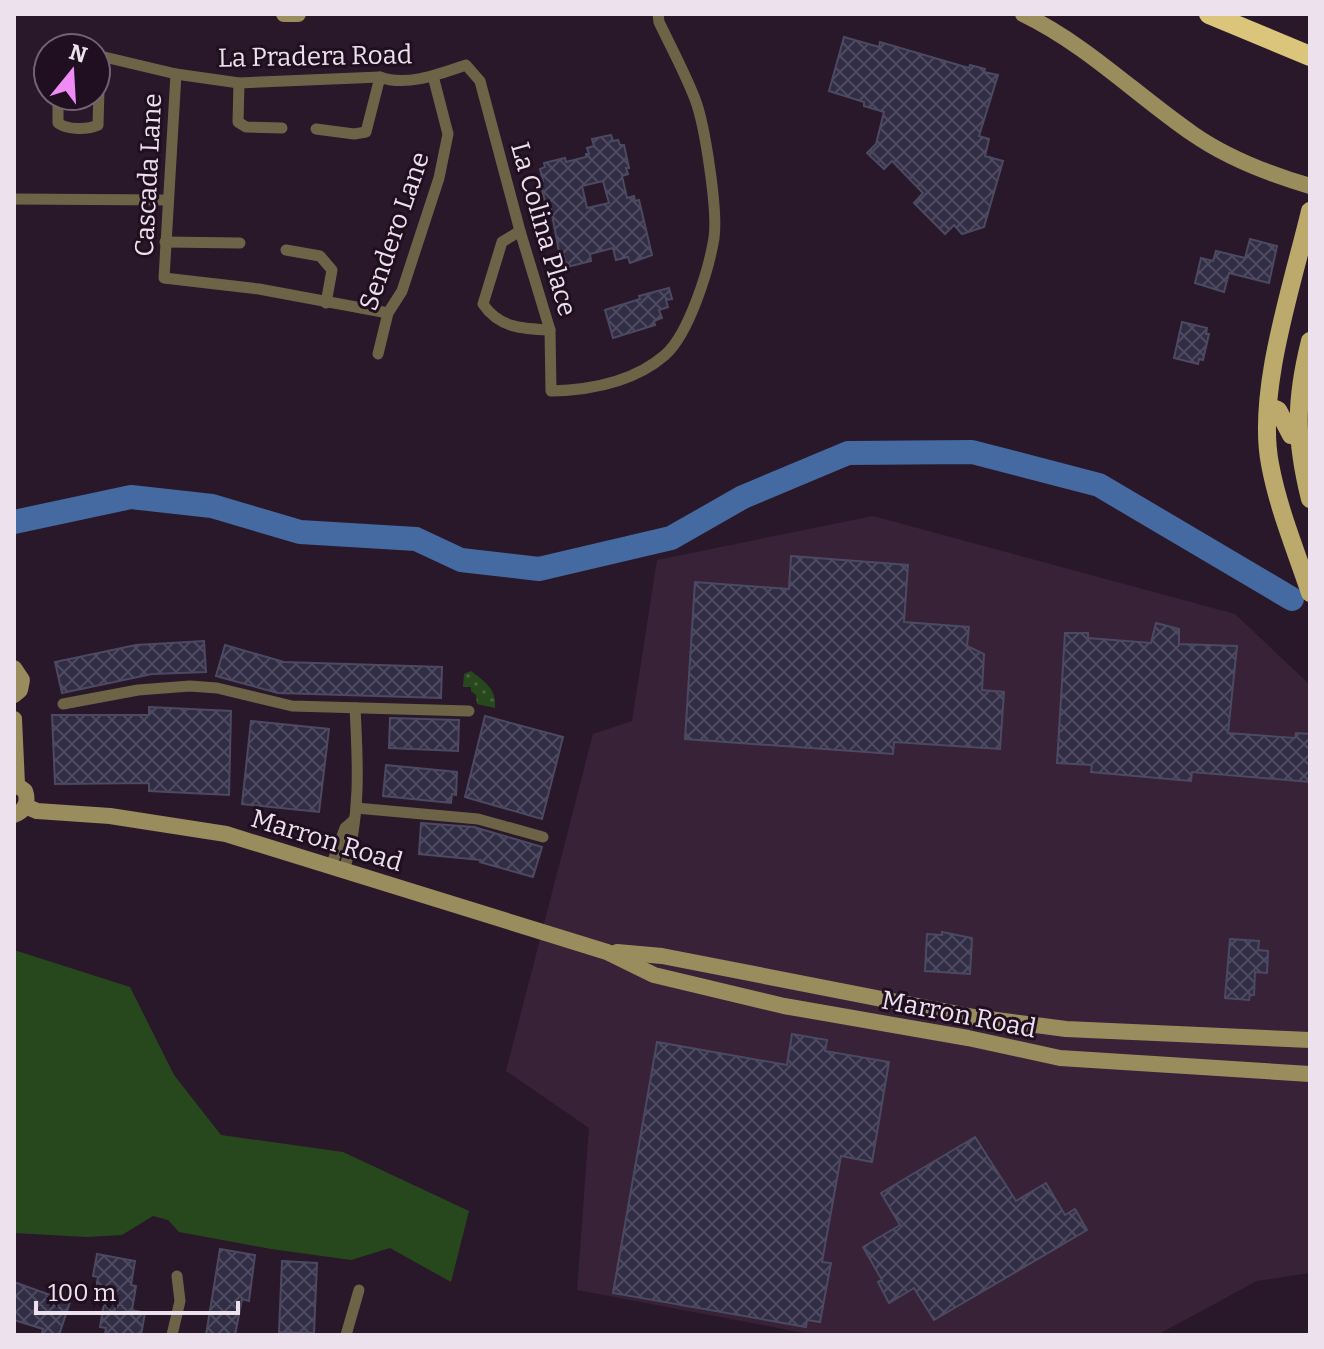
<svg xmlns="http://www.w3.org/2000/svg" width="1324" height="1349" font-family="Bitter,serif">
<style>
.built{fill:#382238}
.grass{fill:#27481c}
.park{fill:url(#park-dots)}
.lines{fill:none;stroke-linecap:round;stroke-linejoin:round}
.river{stroke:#446aa1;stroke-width:24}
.building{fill:url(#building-cross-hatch);stroke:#4c4a63;stroke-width:2;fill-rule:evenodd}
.street{stroke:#6d6448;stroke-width:11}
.secondary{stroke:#998c5d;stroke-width:16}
.primary{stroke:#bbaa6c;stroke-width:18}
.highway{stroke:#dac57b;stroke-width:20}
.labels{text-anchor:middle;stroke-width:6;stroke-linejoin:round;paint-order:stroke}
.street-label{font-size:26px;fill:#ede1ed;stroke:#200f20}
</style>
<defs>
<pattern id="park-dots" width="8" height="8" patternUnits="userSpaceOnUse" patternTransform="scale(2)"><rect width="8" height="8" fill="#27481c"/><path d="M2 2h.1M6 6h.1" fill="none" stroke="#47623d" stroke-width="1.8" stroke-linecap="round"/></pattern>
<pattern id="building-cross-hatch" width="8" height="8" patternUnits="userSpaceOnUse" patternTransform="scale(2)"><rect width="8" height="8" fill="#302d44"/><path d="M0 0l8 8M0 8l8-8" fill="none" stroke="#4e4b5f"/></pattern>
</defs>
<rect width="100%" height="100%" fill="#29182a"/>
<polygon class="built" points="873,516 1235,614 1310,685 1310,1273 1257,1281 1157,1335 815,1335 577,1290 589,1128 506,1071 593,734 632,721 657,560"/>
<polygon class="grass" points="14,950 130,987 174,1075 221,1135 343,1152 469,1211 451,1282 390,1248 351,1260 271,1249 179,1232 168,1220 153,1216 122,1235 87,1237 14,1233"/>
<path class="park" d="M471,671c14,11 26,18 24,37l-18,-4 -1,-9 -5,-4v-4h-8l1,-13z"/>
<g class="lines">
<polyline class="river" points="14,522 131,497 212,506 300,532 416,539 461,560 539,569 671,538 743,497 848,453 972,452 1099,485 1292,599"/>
</g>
<g class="building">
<polygon points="844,37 879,47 880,42 969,68 970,65 985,69 984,72 998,75 979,136 989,139 985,156 1003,161 984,227 962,234 954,225 945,234 914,203 923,193 892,161 884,169 867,153 876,144 884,112 864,106 864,102 829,91"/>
<path d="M611,135l2,6 5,-1 2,5h4l5,23h-3l2,6 -6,2 5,22 7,-2 1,5 4,-1 13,55 -22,8 -2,-6 -12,3 -3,-12 -23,6 1,7 -24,6 -3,-11 -4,1 -10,-53 -4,1 -6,-23 3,-1 -3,-12 5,-2 -1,-4 21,-5 1,4 20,-5v-3h3l-2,-6 7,-2 -2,-7zM603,181l6,22 -22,5 -5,-22z"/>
<polygon points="1250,239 1277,246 1269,283 1229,273 1224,292 1195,283 1201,258 1213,261 1216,251 1245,258"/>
<polygon points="669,288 672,299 666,300 668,307 659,310 662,318 654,321 655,325 613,338 605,310 640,299 639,296"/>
<polygon points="1182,322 1207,328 1206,334 1209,334 1203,360 1199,359 1198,364 1174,358"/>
<polygon points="791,556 908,565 904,622 969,627 967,646 984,654 982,690 1004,692 1000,749 894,742 893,754 685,739 695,582 789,589"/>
<polygon points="1156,623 1179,629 1179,644 1237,646 1228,733 1295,738 1296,733 1310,734 1310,782 1192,772 1191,781 1091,772 1092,765 1057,763 1065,633 1088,633 1088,638 1151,643"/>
<polygon points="204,641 206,672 152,674 62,693 55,662 136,645"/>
<polygon points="225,645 284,662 442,667 441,698 278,693 216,676"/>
<polygon points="149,707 231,711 229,795 149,791 149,783 55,784 52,715 149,715"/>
<polygon points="485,716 563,737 542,819 465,797"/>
<polygon points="390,718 459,720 458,751 389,748"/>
<polygon points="251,721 329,729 319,812 242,804"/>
<polygon points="386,765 457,772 456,795 452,794 451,803 383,796"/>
<polygon points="421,823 474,827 542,847 533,877 480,862 481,860 419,854"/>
<polygon points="942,932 972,938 970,974 925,971 927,934 942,935"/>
<polygon points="1230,939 1259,941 1258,950 1268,951 1267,973 1255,972 1254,995 1250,995 1249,1000 1225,998"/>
<polygon points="792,1034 827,1040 825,1051 889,1062 872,1162 841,1156 822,1262 831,1263 820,1322 807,1320 806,1327 613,1293 657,1042 787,1065"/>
<polygon points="975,1137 1016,1201 1046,1183 1065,1215 1075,1209 1087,1230 934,1320 914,1288 889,1303 878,1282 882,1280 863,1247 900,1225 881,1193"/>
<polygon points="220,1249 255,1255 249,1301 242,1299 235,1335 206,1335"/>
<polygon points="97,1254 135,1261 131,1285 136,1286 132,1310 145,1313 141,1335 105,1335 106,1328 100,1327 104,1303 94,1301 98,1277 93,1276"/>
<polygon points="282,1261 317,1263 314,1333 279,1332"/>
<polygon points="14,1282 70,1302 59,1335 49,1335 42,1333 43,1329 14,1320"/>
</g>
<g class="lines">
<g class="street">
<path d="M96,55l80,19 63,9 141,-6c26,10 60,-3 86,-12l14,16 40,150 30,99 1,61c40,-1 83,-9 114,-36 24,-21 44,-86 49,-117 4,-27 -9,-113 -19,-139 -10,-26 -24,-52 -36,-77l-1,-8"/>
<polyline points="176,74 164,278 259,289 388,313"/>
<polyline points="239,83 238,122 246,127 282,128"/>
<path d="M58,96v27c9,7 30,7 40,2l2,-70"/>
<polyline points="316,129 354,134 366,132 380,77"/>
<polyline points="14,199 167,200"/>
<path d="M520,231l-18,11 -19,62c16,24 40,25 67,26"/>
<polyline points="165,242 240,243"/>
<polyline points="286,250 320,256 332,270 326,303"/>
<polyline points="378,354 388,313 402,291 439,178 448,134 433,76"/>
<polyline points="63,704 138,690 190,686 217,688 292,706 469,711"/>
<polyline points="356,808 478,819 543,837"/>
<polyline points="331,866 345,828 353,821"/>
<path d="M344,870c17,-52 14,-108 11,-162"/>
<polyline points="172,1335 180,1301 177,1276"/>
<polyline points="346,1335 359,1290"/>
</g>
<g class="secondary">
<polyline points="284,14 298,14"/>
<path d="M1023,14c64,31 112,80 170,120 36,25 76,40 117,52"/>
<polyline points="14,668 22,680 20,690 14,695"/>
<polyline points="14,719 17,784"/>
<path d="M14,783l11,8c4,11 0,20 -11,24"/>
<polyline points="25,806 37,811 110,816 226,834 607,952 654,975 784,1006 968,1038 1060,1058 1310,1074"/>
<polyline points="617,952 662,956 974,1017 1066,1029 1310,1040"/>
</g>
<g class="primary">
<path d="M1310,211c-17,72 -54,181 -40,253 8,44 26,87 40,129"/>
<path d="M1310,341c-15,60 -15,98 0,158"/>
<polyline points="1268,406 1278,410 1291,435 1298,436"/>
</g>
<polyline class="highway" points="1209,14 1310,56"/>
</g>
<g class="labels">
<g class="street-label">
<text transform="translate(315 56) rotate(-1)" y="9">La Pradera Road</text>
<text transform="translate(148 175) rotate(-87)" y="9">Cascada Lane</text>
<text transform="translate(544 229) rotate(74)" y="9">La Colina Place</text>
<text transform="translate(394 231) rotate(-71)" y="9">Sendero Lane</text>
<text transform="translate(327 840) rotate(17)" y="9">Marron Road</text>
<text transform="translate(959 1014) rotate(11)" y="9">Marron Road</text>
</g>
</g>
<rect width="1324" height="1349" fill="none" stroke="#ede1ed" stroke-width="32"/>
<g transform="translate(72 72) rotate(18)"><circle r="38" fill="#200f20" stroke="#726372" stroke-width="2"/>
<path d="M0-6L14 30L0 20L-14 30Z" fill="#ef8bf7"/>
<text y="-12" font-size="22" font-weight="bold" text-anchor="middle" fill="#ede1ed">N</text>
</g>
<path d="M36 1301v12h202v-12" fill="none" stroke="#ede1ed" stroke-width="4"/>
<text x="48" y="1301" font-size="24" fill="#ede1ed" stroke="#200f20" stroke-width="6" paint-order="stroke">100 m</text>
</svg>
